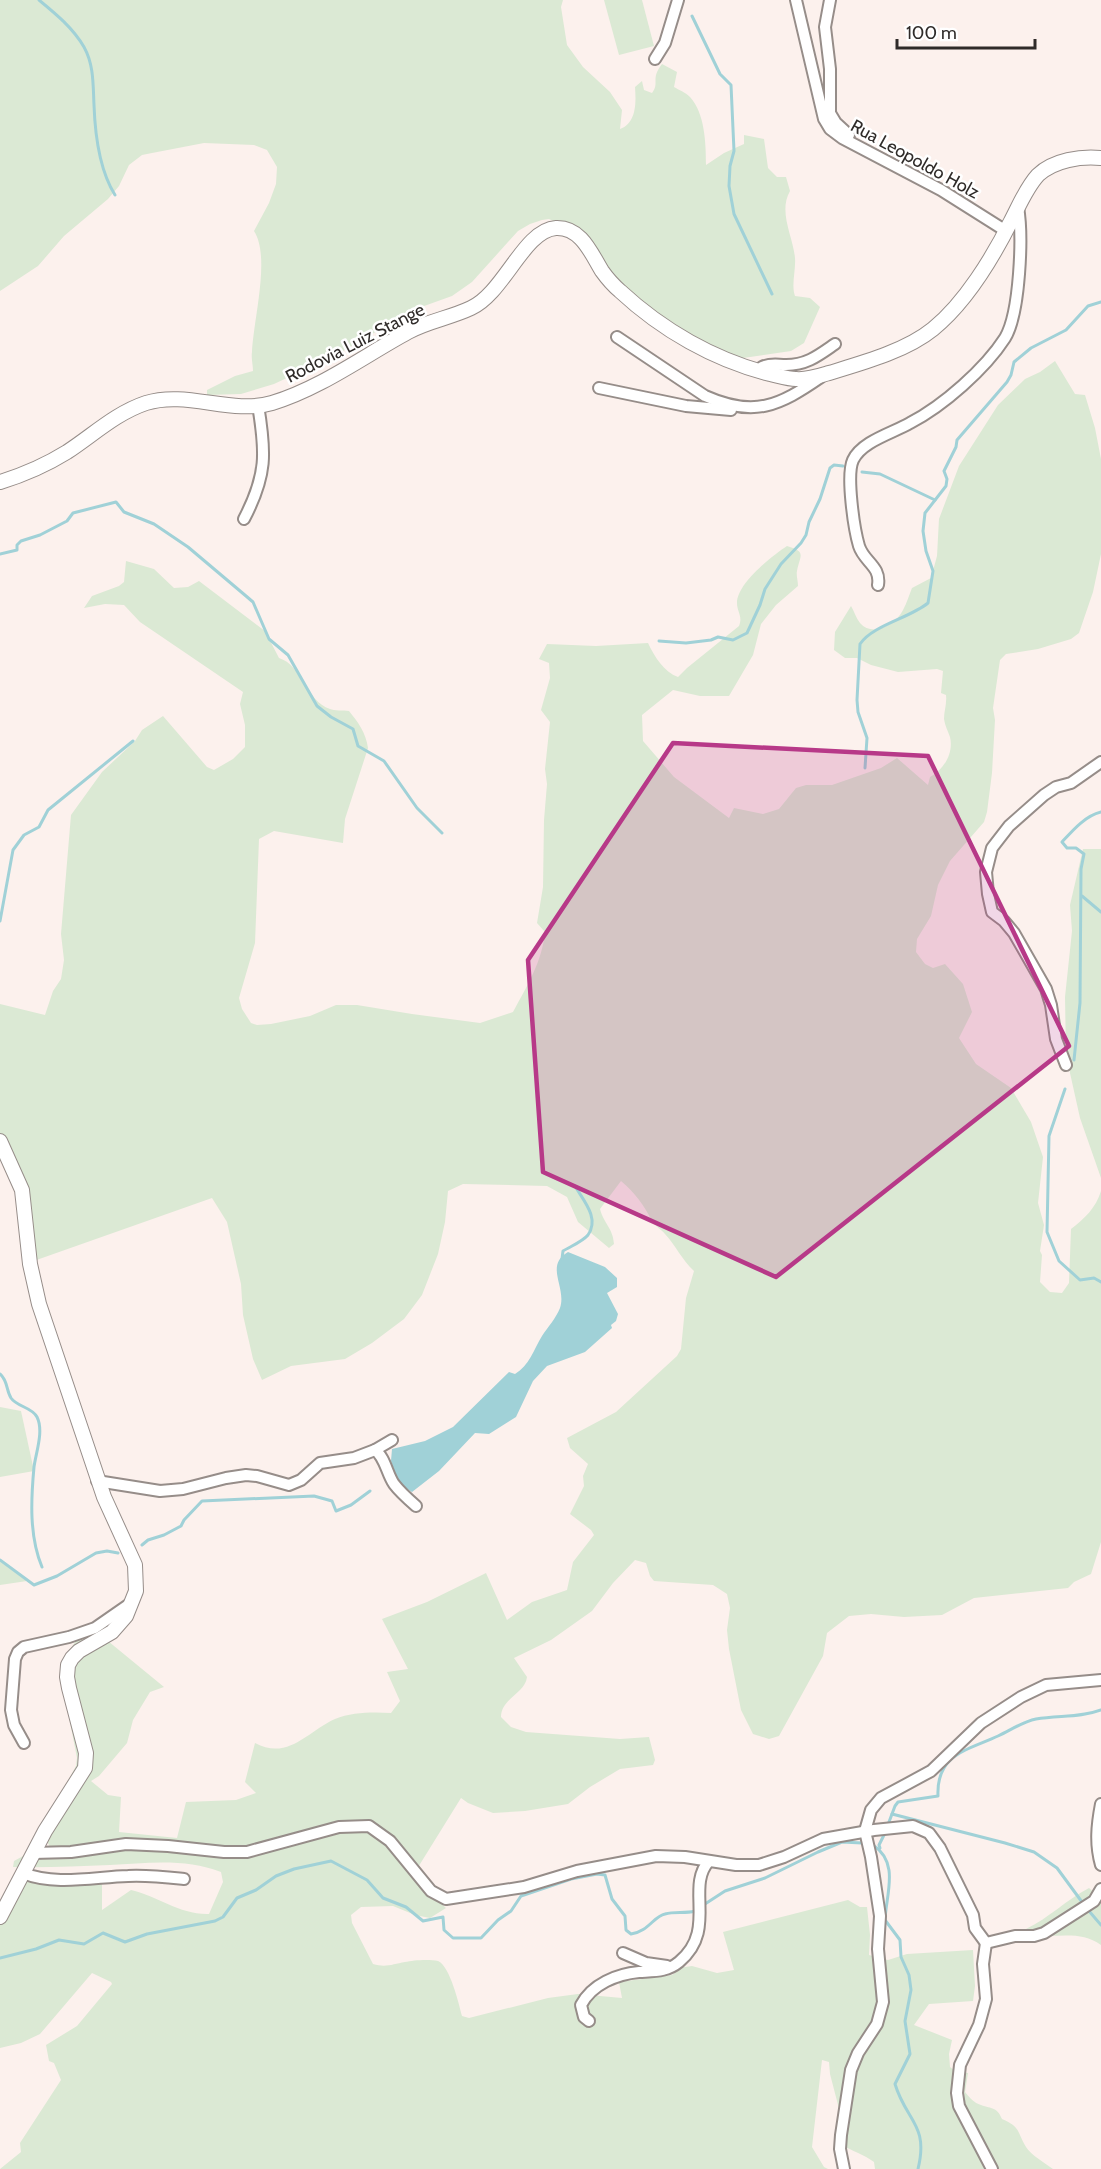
<svg xmlns="http://www.w3.org/2000/svg" width="1101" height="2169" font-family="Cabin,sans-serif">
<style>
.green{fill:#dbe9d4}
.water{fill:#a0d1d7}
.lines{fill:none;stroke-linecap:round;stroke-linejoin:round}
.stream{stroke:#a0d1d7;stroke-width:3}
.street-casing{stroke:#968d89;stroke-width:14}
.secondary-casing{stroke:#968d89;stroke-width:16}
.street{stroke:#fff;stroke-width:10}
.secondary{stroke:#fff;stroke-width:14}
.marked{fill:#b73988;fill-opacity:0.2;stroke:#b73988;stroke-width:4.5;stroke-linejoin:round}
.labels{text-anchor:middle;stroke-width:5;stroke-linejoin:round;paint-order:stroke}
.street-label{font-size:18px;fill:#2f2b29;stroke:#fff}
</style>
<rect width="100%" height="100%" fill="#fcf1ed"/>
<g class="green">
<path d="M0,0h563l-2,7 6,38 16,22 27,25 12,18 -2,19c17,-6 16,-28 15,-42l7,-6 2,9 8,3c8,-10 -2,-14 10,-29l15,8 -3,15c5,3 11,5 16,10 15,16 16,47 16,68l18,-12 20,-9v-9l20,4 4,29 9,9h9l4,14c-12,21 3,45 5,67 1,12 -4,27 0,38l15,2 10,9 -16,36 -13,8 -55,8 -30,-15 -88,-51 -47,-64 -22,-10 -7,1 -12,4 -12,7 -46,51 -20,14 -39,14 -75,44 -64,30 -33,10 -34,1v-5l28,-14 18,-5c0,-6 -2,-13 -1,-19 1,-31 19,-95 2,-121l15,-28 7,-19 1,-17 -10,-17 -13,-5 -50,-2 -52,10 -10,2 -13,10 -10,21 -11,13 -44,37 -26,30 -38,25z"/>
<polygon points="604,0 642,0 654,46 619,55"/>
<path d="M1055,361l20,33 10,1 10,33 6,31v95l-8,38 -14,41 -8,6 -33,10 -32,5 -6,6 -7,48 2,12 -3,53 -5,39 -3,10 -34,39 -12,24 -7,31 -14,23 -1,13 9,12 8,4 12,-4 18,20 9,28 -13,26 17,26 35,24 20,34 12,35 -5,46 6,22 -4,26 2,4 -2,27 10,10 12,1 7,-10 2,-54c13,-10 25,-21 30,-38v351l-10,32 -17,8 -6,6 -94,10 -32,17 -38,2 -33,-3 -22,2 -22,17 -4,23 -44,80 -10,3 -16,-5 -12,-24 -12,-61 -2,-19 3,-22 -3,-14 -14,-9 -59,-4 -4,-5 -4,-13 -11,-3 -22,23 -21,28 -41,29 -37,18 13,19c-2,17 -26,21 -26,40l10,10 15,5 94,7 29,-2 6,23 -2,5 -33,4 -30,18 -22,17 -43,7 -32,2 -25,-10 -7,-5 -49,79 34,31 -16,10 -15,-3 -22,-9 -32,1 -10,8 1,8 21,41c13,4 20,0 32,-2 8,-2 25,-3 33,-1 12,5 21,43 24,55l7,2 79,-20 30,-4 44,4 -3,-16 53,-7 7,-5 -1,-2 14,-2 25,7 17,-3 -11,-38 125,-32 12,7h7l3,28 -1,20 19,5 19,-6 66,-4 2,36 -2,15 -44,3 -15,21 38,15 -3,14 1,13 5,4 13,2 -3,19c5,6 9,11 16,13 11,4 16,2 21,14 19,8 15,13 24,28 5,8 19,16 27,22h-178l-1,-7c-11,-8 -22,-11 -32,-17l1,-21 -13,-50 -1,-12 -7,-2 -10,87 12,20 4,2h-828l21,-17 -1,-9 41,-63 -7,-17 -5,-2 -3,-16 31,-19 35,-42 -1,-2 -19,-9 -52,61 -19,9 -21,5v-141l15,-28 87,3v28l29,-20c27,6 49,25 78,24l14,-32 -2,-10c-35,-14 -74,-9 -111,-7 -32,1 -65,3 -97,2l1,-6 11,-6 26,-5 -9,-21 34,-63 1,-8 -16,-82 4,-20 11,-15 21,-9 67,55 -14,5 -17,28 -6,23 -28,33 -8,5 17,14 13,2 -2,35 58,6 9,-36 50,-2 20,-7 -11,-11 10,-39c33,18 53,-12 80,-24 17,-7 38,-7 56,-6l9,-12 -13,-29 21,-3 -26,-50 45,-17 59,-29 21,47 25,-18 35,-12 6,-28 21,-27 -3,-5 -21,-16 14,-28 -1,-10 5,-12 -18,-16 -3,-10 49,-26 61,-56 4,-7 5,-51 8,-27c-12,-11 -18,-25 -29,-37 -3,-4 -10,-8 -13,-13 -8,-16 -17,-28 -31,-40l-21,28c4,15 13,19 14,35l-5,4 -31,-26 -11,-25 -20,-11 -84,-2 -15,7 -3,31 -7,32 -16,41 -18,24 -32,24 -27,16 -54,7 -29,14 -9,-21 -10,-44 -2,-31 -14,-62 -15,-24 -184,65 -13,-72 -15,-40v-147l45,11 8,-24 8,-12 3,-19 -3,-26 10,-119 31,-43 33,-31 7,-11 21,-14 44,51 7,3 19,-11 12,-12v-22l-5,-21 3,-12 -103,-70 -16,-17 -19,-1 -21,4 8,-12 27,-10 5,-4 2,-21 28,8 20,19 14,-1 11,-6 66,50 14,27c23,7 27,43 51,51 4,2 13,1 19,2 9,11 17,22 19,37l-23,71 -2,24 -69,-12 -15,8 -4,104 -16,55 3,11 9,14 6,2 14,-1 39,-8 26,-11h21l55,9 68,9 33,-11c14,-26 29,-50 32,-80l-8,-9 6,-36 1,-67 3,-36 -2,-15 5,-47 -9,-12 9,-32 -1,-15 -10,-4 8,-15 49,2 52,-3c6,13 16,29 30,34l9,-9 52,-42c4,-10 -2,-14 -2,-23 0,-20 35,-47 50,-57 20,6 13,9 10,25 -1,4 1,10 1,15l-22,19 -15,19 -8,31 -24,41h-29l-27,-6 -31,25 1,26 31,36 55,41 5,-10 29,6 16,-5 17,-21 10,-3h26l49,-17 16,-10 31,27 2,-8c13,-7 24,-23 20,-40 -2,-6 -5,-11 -6,-18 0,-8 3,-15 2,-24l-5,-2 2,-22 -6,-2 -39,3 -27,-7 -14,-7h-12l-11,-8 1,-18 16,-26c3,5 5,12 9,17 13,15 36,1 43,-13 4,-7 6,-15 9,-22l19,-10 6,-22 2,-37 20,-53 39,-61 27,-26 15,-7z"/>
<polygon points="1083,849 1101,849 1101,1178 1080,1118 1066,1055 1065,997 1072,931 1070,905"/>
<polygon points="0,1407 21,1411 34,1471 0,1477"/>
<polygon points="0,1561 27,1581 0,1585"/>
<path d="M1089,1888l12,11v46c-22,-16 -45,-6 -71,-10l-4,-6c23,-11 40,-29 63,-41z"/>
</g>
<path class="water" d="M568,1252l37,15 12,11v9l-10,6 11,21 -2,7 -5,4 1,3 -27,24 -38,14 -14,15 -17,36 -27,17 -14,-1 -36,38 -27,21 -13,-8 -8,-23 1,-12 33,-8 28,-14 56,-55 6,2c14,-8 19,-25 27,-38 6,-9 14,-18 18,-28 7,-21 -16,-42 8,-56z"/>
<g class="lines">
<g class="stream">
<path d="M39,0c17,14 34,28 45,47 10,18 9,38 10,58 1,29 6,66 21,90"/>
<polyline points="692,16 720,74 731,85 734,151 730,166 729,186 734,214 772,294"/>
<polyline points="862,472 880,474 935,500"/>
<polyline points="0,554 17,550 17,545 21,541 40,535 67,521 73,513 116,502 124,512 154,524 188,547 246,596 253,602 269,639 288,655 317,706 331,717 353,729 358,746 384,761 417,808 442,833"/>
<polyline points="659,641 686,643 711,640 718,637 733,640 747,633 760,605 765,589 781,564 801,543 806,535 809,522 820,499 830,468 834,465 843,466"/>
<path d="M865,768l2,-30 -9,-26 -1,-12 3,-56c13,-19 50,-26 68,-41l5,-32 -7,-20 -3,-20 2,-18 21,-27 1,-7 -3,-8 12,-24 1,-7 50,-58 4,-7 3,-13 17,-14 35,-18 22,-24 13,-4"/>
<polyline points="1082,896 1101,912"/>
<polyline points="0,921 13,850 24,835 39,827 48,810 133,741"/>
<path d="M1074,1060l6,-57 1,-134 3,-15 -8,-6h-9l-5,-6c11,-12 23,-26 39,-30"/>
<polyline points="1065,1089 1049,1136 1047,1232 1059,1261 1080,1280 1094,1278 1101,1282"/>
<path d="M562,1259l1,-8c8,-5 19,-9 25,-16 12,-17 -5,-35 -13,-49"/>
<path d="M0,1374c8,7 6,16 11,24 6,9 21,9 26,19 7,14 -1,35 -3,50 -3,32 -5,69 8,100"/>
<polyline points="142,1545 148,1540 164,1535 181,1526 184,1520 202,1501 314,1496 332,1501 336,1511 351,1505 370,1491"/>
<polyline points="0,1560 34,1585 57,1576 96,1553 107,1551 118,1553"/>
<polyline points="892,1814 1005,1843 1034,1852 1057,1868 1082,1902"/>
<path d="M889,1822l6,-16 3,-4 40,-6c-2,-42 30,-46 60,-60 13,-6 24,-14 38,-17 22,-4 44,-1 65,-9"/>
<path d="M873,1845c27,18 13,49 12,75l15,20 1,17 8,18 2,15 -6,31 5,33 -15,30c11,37 34,40 23,85"/>
<polyline points="880,1848 879,1845 885,1833"/>
<polyline points="705,1904 725,1891 765,1878 818,1852 842,1842 862,1843"/>
<polyline points="1089,1911 1101,1925"/>
<path d="M0,1958l36,-9 23,-9 25,4 19,-11 22,9 22,-8 68,-13 8,-4 14,-19 19,-8 20,-14 18,-7 37,-8 36,19 16,18 23,9 17,14 20,-4 1,13 9,8h28l17,-18 13,-9 10,-15 50,-17 26,-5 8,1 7,24 13,17 1,14 5,4c17,-2 23,-18 34,-20 10,-3 20,0 30,-3"/>
</g>
<defs>
<g id="street">
<polyline points="796,0 824,119 830,129 842,138 941,190 1006,231"/>
<polyline points="830,0 825,27 830,69 830,113 836,123 849,135"/>
<polyline points="655,59 665,43 678,0"/>
<path d="M617,337l88,59c49,22 74,10 116,-19"/>
<path d="M760,371l2,-4c8,-4 15,-2 24,-2 21,0 33,-10 49,-21"/>
<polyline points="599,388 686,406 731,410"/>
<path d="M244,519c23,-44 22,-66 14,-114"/>
<path d="M878,585c3,-19 -14,-23 -19,-39 -5,-17 -13,-71 -6,-86 9,-19 40,-27 57,-37 33,-17 75,-54 95,-85 15,-25 18,-102 13,-131"/>
<polyline points="1066,1065 1056,1039 1051,1005 1046,989 1014,933 1004,921 992,912 988,894 986,872 992,848 1009,826 1044,795 1056,787 1071,783 1101,762"/>
<path d="M375,1450c10,7 12,24 19,34 6,8 14,15 22,22"/>
<polyline points="97,1481 160,1491 183,1489 226,1478 246,1475 257,1476 289,1485 301,1480 320,1463 354,1458 375,1450 392,1440"/>
<polyline points="24,1743 14,1725 11,1710 15,1659 18,1652 24,1647 69,1637 95,1628 131,1603"/>
<path d="M1101,1804c-4,21 -6,40 0,61"/>
<polyline points="33,1853 71,1852 126,1844 168,1846 224,1852 247,1852 339,1827 369,1826 390,1841 431,1891 446,1899 524,1887 577,1871 656,1856 685,1857 736,1865 759,1865 784,1857 823,1839 874,1830 913,1826 929,1833 940,1848 973,1915 975,1928 986,1943"/>
<path d="M23,1873c32,13 71,4 105,3 19,-1 37,1 56,3"/>
<polyline points="986,1943 983,1964 986,1999 979,2025 960,2065 957,2093 959,2106 992,2169"/>
<polyline points="986,1943 1015,1936 1034,1936 1044,1933 1094,1901 1101,1889"/>
<polyline points="623,1953 646,1963 667,1966"/>
<path d="M589,2021l-5,-4 -3,-12c11,-21 36,-31 58,-33 15,-1 28,0 40,-10 39,-32 6,-75 30,-101"/>
<polyline points="844,2169 840,2149 841,2135 851,2070 858,2053 877,2024 883,2002 878,1949 880,1916 871,1857 865,1831 871,1810 881,1798 931,1771 981,1723 1021,1697 1046,1685 1101,1680"/>
</g>
<g id="secondary">
<path d="M0,482c23,-7 46,-17 67,-30 26,-17 49,-39 79,-49 41,-13 85,12 126,0 49,-15 92,-47 136,-71 20,-11 42,-14 63,-24 33,-15 53,-78 85,-80 25,-1 35,25 46,43 5,7 11,14 18,20 42,39 94,69 150,83 9,2 18,5 26,5 11,1 23,-3 33,-6 33,-10 77,-22 104,-44 32,-26 60,-72 78,-108 8,-15 15,-33 27,-46 16,-15 43,-19 63,-17"/>
<polyline points="0,1141 22,1190 30,1264 39,1304 104,1497 135,1565 136,1591 126,1616 112,1632 79,1651 72,1658 68,1665 67,1677 69,1688 86,1753 85,1768 45,1831 0,1917"/>
</g>
</defs>
<use href="#street" class="street-casing"/>
<use href="#secondary" class="secondary-casing"/>
<use href="#street" class="street"/>
<use href="#secondary" class="secondary"/>
</g>
<path class="marked" d="M673,743l255,13 141,290 -293,231 -233,-105 -15,-212z"/>
<g class="labels">
<g class="street-label">
<text transform="translate(915 159) rotate(29)" y="6">Rua Leopoldo Holz</text>
<text transform="translate(355 343) rotate(-27)" y="6">Rodovia Luiz Stange</text>
</g>
</g>
<path d="M897 39v9h138v-9" fill="none" stroke="#2f2b29" stroke-width="3"/>
<text x="906" y="39" font-size="18" fill="#2f2b29" stroke="#ffffff" stroke-width="4.5" paint-order="stroke">100 m</text>
</svg>
